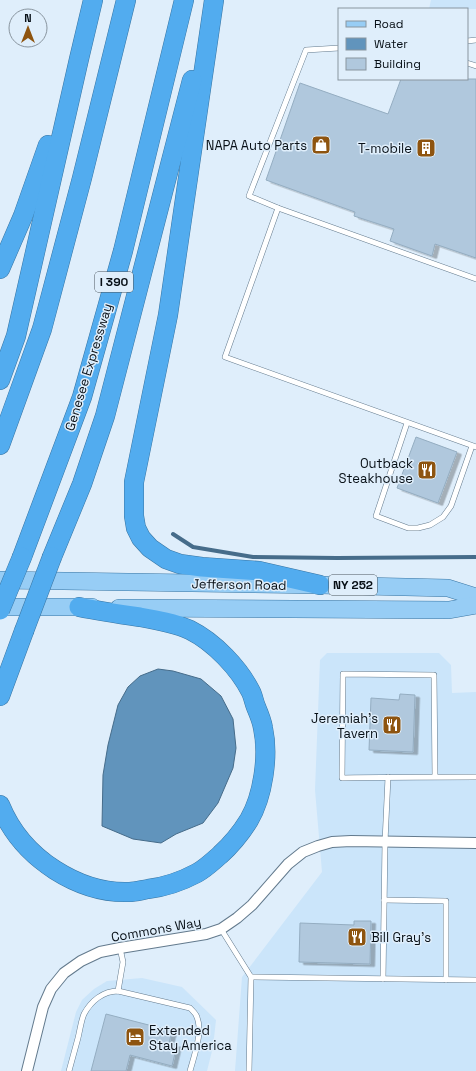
<svg xmlns="http://www.w3.org/2000/svg" width="476" height="1071" font-family="'Space Grotesk',sans-serif">
<style>
.built{fill:#cbe5fa}
.water{fill:#6194bc;stroke:#466c8a}
.lines{fill:none;stroke-linecap:round;stroke-linejoin:round}
.stream{stroke:#466c8a;stroke-width:4}
.building{fill:#b0c8dd;stroke:#94adc1;filter:url(#shadow)}
.lane-casing{stroke:#637a8d;stroke-width:6}
.street-casing{stroke:#637a8d;stroke-width:12}
.primary-casing{stroke:#3875a3;stroke-width:18}
.highway-casing{stroke:#3875a3;stroke-width:20}
.lane{stroke:#fff;stroke-width:5}
.street{stroke:#fff;stroke-width:10}
.primary{stroke:#97cdf5;stroke-width:17}
.highway{stroke:#52acef;stroke-width:19}
.highway-bridge-casing{stroke:#3875a3;stroke-width:20;stroke-linecap:butt}
.highway-bridge{stroke:#52acef;stroke-width:19}
.labels{text-anchor:middle;stroke-width:3;stroke-linejoin:round;paint-order:stroke}
.shield{fill:#dfeefb;stroke:#48525b;stroke-width:1}
.shield-label{font-size:12px;font-weight:bold;fill:#070f16}
.poi-label{font-size:13px;fill:#070f16;stroke:#dfeefb;text-anchor:end}
.street-label{font-size:13px;fill:#070f16;stroke:#dfeefb}
</style>
<defs>
<filter id="shadow"><feDropShadow dx="4.5" dy="2.5" stdDeviation="0" flood-color="#0004"/></filter>
</defs>
<rect width="100%" height="100%" fill="#dfeefb"/>
<g class="built">
<polygon points="431,0 476,0 476,9 429,9"/>
<polygon points="327,653 439,653 451,665 452,693 476,692 476,1071 235,1071 242,977 322,872 315,790 320,660"/>
<polygon points="142,978 182,987 216,1020 213,1047 207,1071 61,1071 76,1012 82,1000 94,989 107,981"/>
</g>
<polygon class="water" points="158,669 173,671 201,679 221,696 233,719 236,748 233,768 218,803 203,823 176,834 161,843 133,839 102,826 103,775 108,745 118,705 128,687 140,676"/>
<g class="lines">
<polyline class="stream" points="173,534 193,547 253,557 337,558 476,557"/>
</g>
<g class="building">
<polygon points="401,79 476,79 476,258 435,244 432,256 390,241 394,229 354,216 355,212 266,180 300,83 388,114"/>
<polygon points="416,437 457,452 438,503 397,488"/>
<polygon points="400,694 415,695 413,752 369,750 371,698 399,700"/>
<polygon points="354,921 371,921 370,964 299,962 300,923 354,925"/>
<polygon points="106,1014 172,1031 169,1043 177,1045 172,1066 130,1055 126,1071 91,1071"/>
</g>
<g class="lines">
<defs>
<g id="lane">
<polyline points="467,41 476,40"/>
<polyline points="467,63 476,66"/>
<polyline points="278,208 249,196 306,50 339,48"/>
<polyline points="476,279 278,208 225,357 476,447"/>
<polyline points="407,423 376,516 408,528 418,528 430,525 443,517 451,506 472,446"/>
<path d="M435,777l-1,-102 -91,-1 -1,104c45,-1 89,-1 134,-1"/>
<polyline points="384,900 446,901 446,980"/>
<polyline points="221,929 251,977 249,1071"/>
<polyline points="251,977 476,980"/>
<polyline points="383,979 385,842 388,777"/>
<polyline points="118,991 123,962 120,948"/>
<path d="M69,1071c3,-11 6,-22 9,-33 2,-8 3,-17 6,-24 7,-13 19,-23 34,-23l72,17c2,2 5,5 6,7 8,15 -2,41 -6,56"/>
</g>
<polyline id="street" points="27,1071 43,1007 51,989 64,973 81,961 100,952 120,948 206,934 221,929 237,918 252,905 288,864 303,852 318,846 332,842 351,841 476,843"/>
<g id="primary">
<polyline points="0,580 320,585 448,588 476,597"/>
<polyline points="0,607 92,607"/>
<polyline points="119,608 449,610 476,605"/>
</g>
<g id="highway">
<polyline points="214,0 168,315 134,482 134,516 136,528 141,538 150,548 166,559 180,564 202,567 259,571 320,585"/>
<polyline points="0,269 23,216 48,145"/>
<polyline points="0,380 16,336 79,59 93,0"/>
<polyline points="0,445 42,329 82,178 126,0"/>
<polyline points="22,557 82,397 123,251 184,0"/>
<polyline points="52,557 82,484 105,416 192,80"/>
<polyline points="0,696 24,631"/>
<path d="M0,805c11,27 30,49 55,65 22,14 48,23 74,22 6,0 13,-2 19,-3 17,-2 34,-8 49,-16 9,-5 16,-12 23,-18 11,-10 21,-22 29,-35 14,-24 20,-64 14,-92 -1,-7 -4,-14 -7,-21 -2,-5 -3,-11 -5,-15 -12,-24 -37,-50 -61,-62 -16,-7 -33,-10 -50,-13 -21,-3 -41,-6 -61,-10"/>
</g>
</defs>
<use href="#lane" class="lane-casing"/>
<use href="#street" class="street-casing"/>
<use href="#primary" class="primary-casing"/>
<use href="#highway" class="highway-casing"/>
<use href="#lane" class="lane"/>
<use href="#street" class="street"/>
<use href="#primary" class="primary"/>
<use href="#highway" class="highway"/>
<defs>
<g id="highway-bridge">
<polyline points="0,610 22,557"/>
<polyline points="24,631 52,557"/>
</g>
</defs>
<use href="#highway-bridge" class="highway-bridge-casing"/>
<use href="#highway-bridge" class="highway-bridge"/>
</g>
<defs>
<symbol id="shop-square" viewBox="-11 -11 22 22"><rect x="-9" y="-9" width="18" height="18" rx="4" fill="#8e540f" stroke="#dfeefb"/><path d="M-5-2.5h2.3a2.7 3.5 0 0 1 5.4 0H5L5.5 6h-11ZM-1.5-2.5h3a1.5 2.3 0 0 0-3 0Z" fill="#fff"/></symbol>
<symbol id="building-square" viewBox="-11 -11 22 22"><rect x="-9" y="-9" width="18" height="18" rx="4" fill="#8e540f" stroke="#dfeefb"/><path d="M-4-6H4V6H1V3H-1V6H-4ZM-2.5-4.3h1.7v1.8h-1.7ZM.8-4.3h1.7v1.8H.8ZM-2.5-1h1.7V.8h-1.7ZM.8-1h1.7V.8H.8Z" fill="#fff"/></symbol>
<symbol id="restaurant-square" viewBox="-11 -11 22 22"><rect x="-9" y="-9" width="18" height="18" rx="4" fill="#8e540f" stroke="#dfeefb"/><path d="M-5-6h1v4h1v-4h1v4h1v-4h1v5L-1.5 .5V6h-2V.5L-5-1ZM5-6V6H3V1.5H1.5Q1.5-4 5-6Z" fill="#fff"/></symbol>
<symbol id="hotel-square" viewBox="-11 -11 22 22"><rect x="-9" y="-9" width="18" height="18" rx="4" fill="#8e540f" stroke="#dfeefb"/><path d="M-6-4.5h1.5V1H6V5H4.5V3h-9V5H-6ZM-4 0a1.8 1.8 0 1 1 3.6 0ZM.5 0V-2.5h3Q6-2.5 6 0Z" fill="#fff"/></symbol>
</defs>
<g fill-rule="evenodd">
<use href="#shop-square" x="310" y="134" width="22" height="22"/>
<use href="#building-square" x="415" y="137" width="22" height="22"/>
<use href="#restaurant-square" x="416" y="459" width="22" height="22"/>
<use href="#restaurant-square" x="381" y="714" width="22" height="22"/>
<use href="#restaurant-square" x="346" y="926" width="22" height="22"/>
<use href="#hotel-square" x="124" y="1026" width="22" height="22"/>
</g>
<g class="labels">
<g class="shield">
<rect x="95" y="272" width="38" height="20" rx="3"/>
<rect x="329" y="575" width="48" height="20" rx="3"/>
</g>
<g class="shield-label">
<text x="114" y="286">I 390</text>
<text x="353" y="589">NY 252</text>
</g>
<g class="poi-label">
<text x="307" y="150">NAPA Auto Parts</text>
<text x="412" y="153">T-mobile</text>
<text x="413" y="468">Outback<tspan x="413" dy="15">Steakhouse</tspan></text>
<text x="378" y="723">Jeremiah's<tspan x="378" dy="15">Tavern</tspan></text>
<text x="371" y="942" text-anchor="start">Bill Gray's</text>
<text x="149" y="1035" text-anchor="start">Extended<tspan x="149" dy="15">Stay America</tspan></text>
</g>
<g class="street-label">
<text transform="translate(88 367) rotate(-73)" y="5">Genesee Expressway</text>
<text transform="translate(239 584) rotate(1)" y="5">Jefferson Road</text>
<text transform="translate(156 929) rotate(-10)" y="5">Commons Way</text>
</g>
</g>
<rect x="338" y="8" width="130" height="72" fill="#dfeefb" stroke="#89959f"/>
<rect x="346" y="21" width="20" height="6" fill="#97cdf5" stroke="#89959f"/>
<text x="374" y="28" font-size="12" fill="#070f16">Road</text>
<rect x="346" y="38" width="20" height="12" fill="#6194bc" stroke="#89959f"/>
<text x="374" y="48" font-size="12" fill="#070f16">Water</text>
<rect x="346" y="58" width="20" height="12" fill="#b0c8dd" stroke="#89959f"/>
<text x="374" y="68" font-size="12" fill="#070f16">Building</text>
<g transform="translate(28 28)"><circle r="19" fill="#dfeefb" stroke="#89959f"/>
<path d="M0-3L7 15L0 10L-7 15Z" fill="#8e540f"/>
<text y="-6" font-size="11" font-weight="bold" text-anchor="middle" fill="#070f16">N</text>
</g>
</svg>
